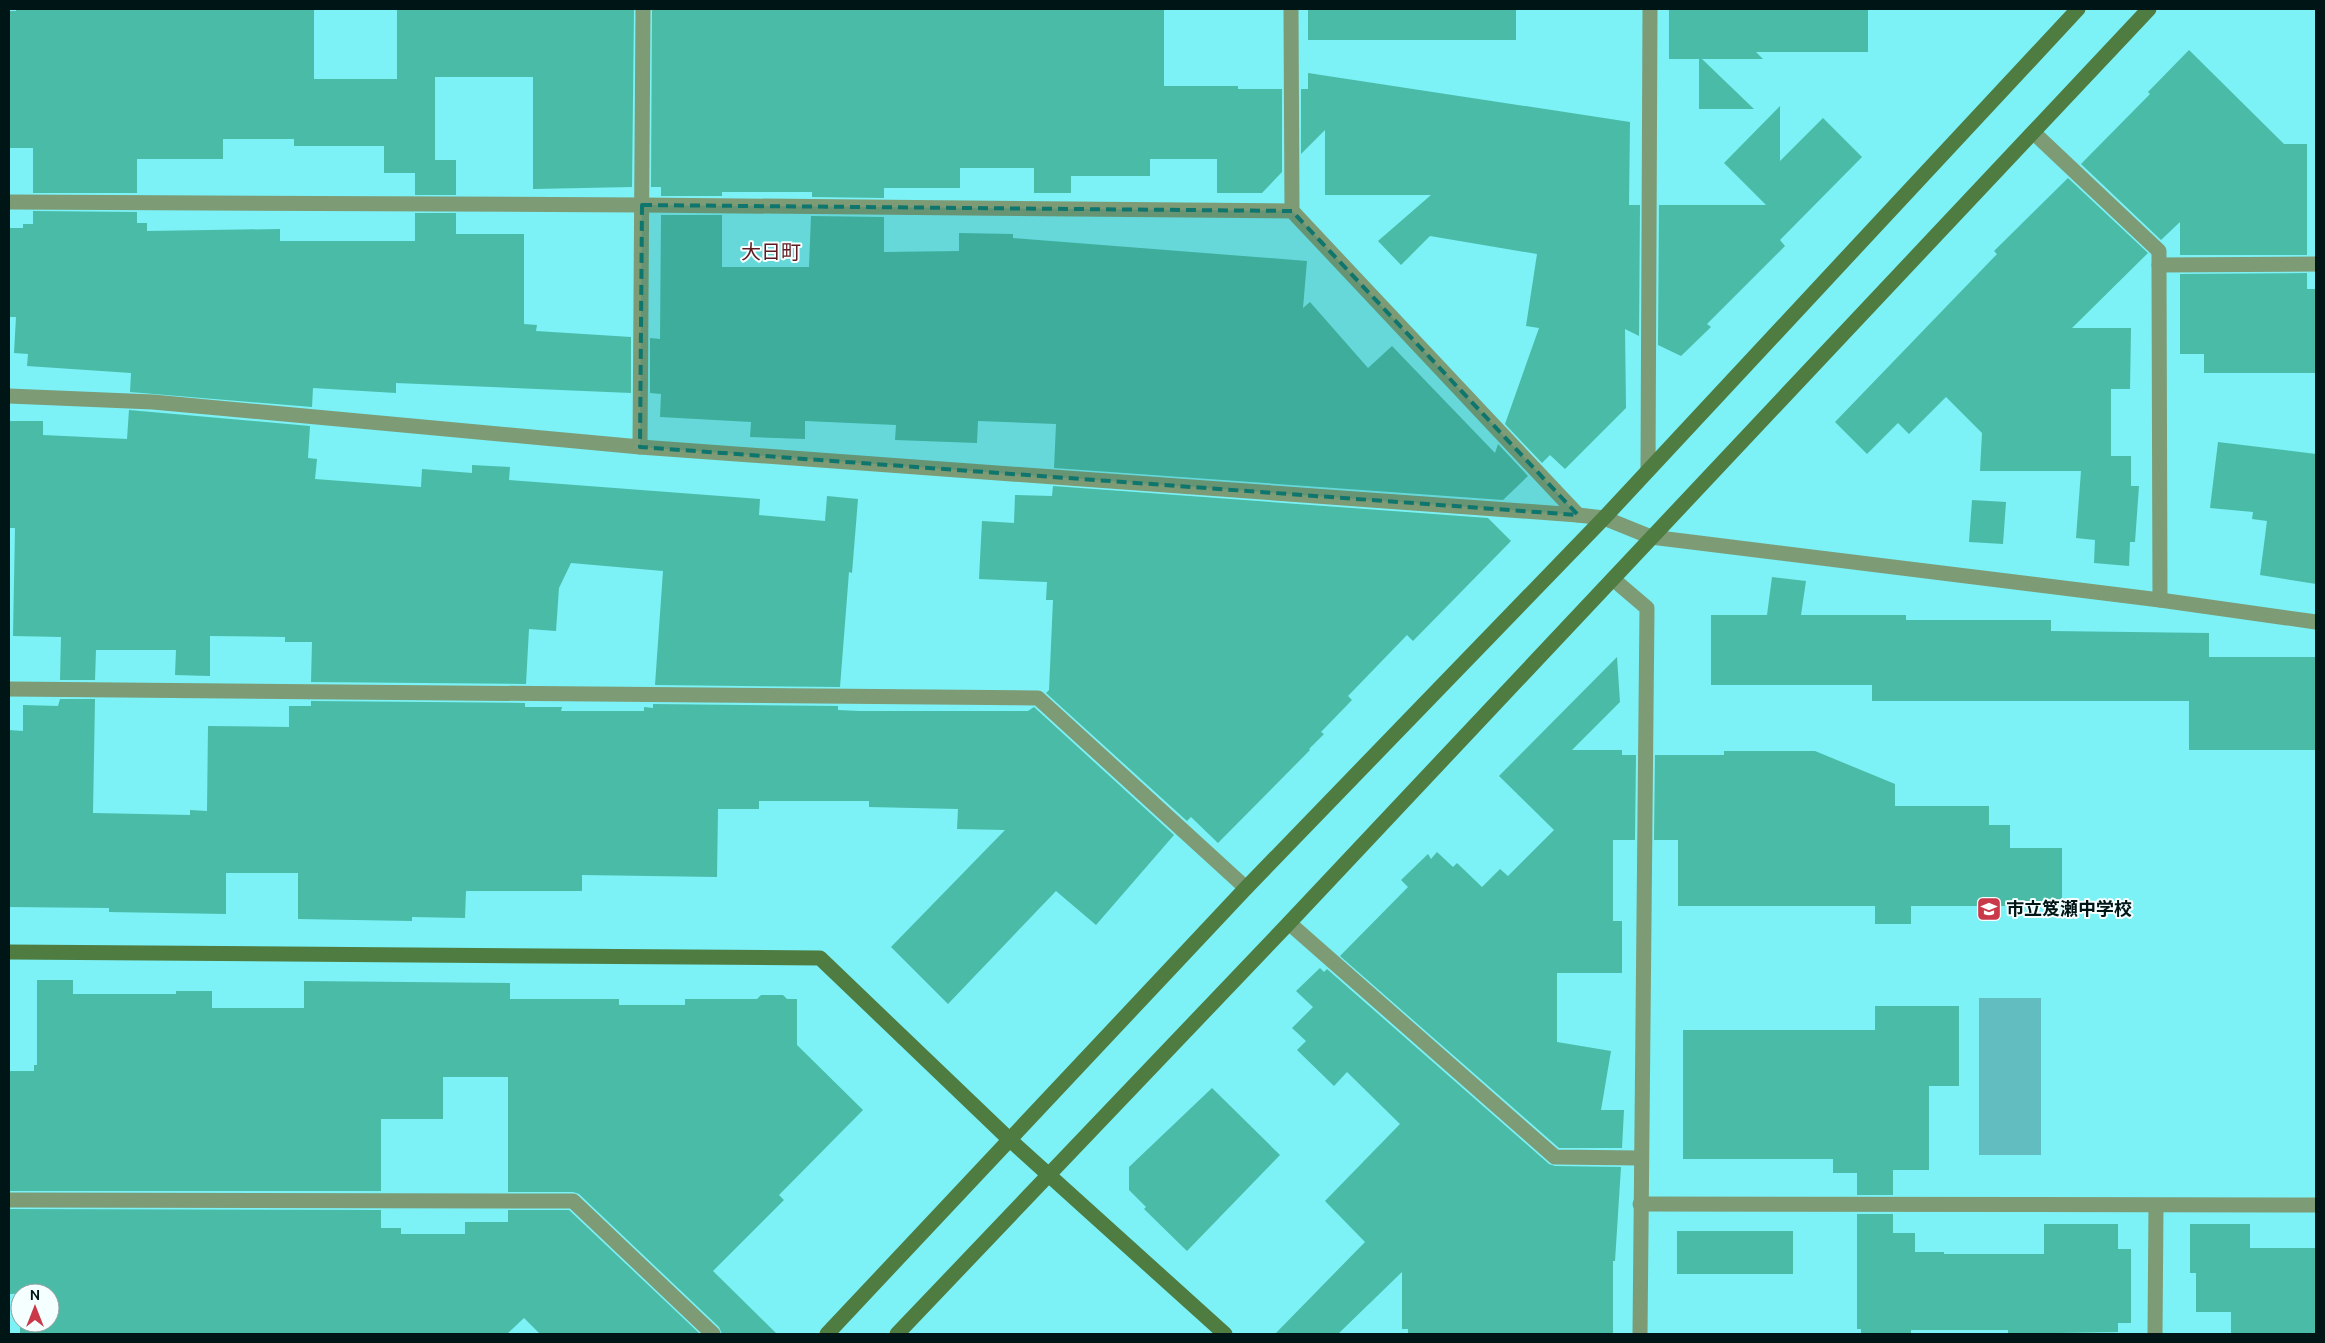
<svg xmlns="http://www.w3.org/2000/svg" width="2325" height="1343" font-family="Ubuntu,'Noto Sans JP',sans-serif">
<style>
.water{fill:#62bdc1}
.building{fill:#4abba7}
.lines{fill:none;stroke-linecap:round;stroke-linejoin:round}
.lane{stroke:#7d9b75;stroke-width:15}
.street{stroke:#7d9b75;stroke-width:15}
.secondary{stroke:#4e7c41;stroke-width:15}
.marked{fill:#0f766e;fill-opacity:0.2;stroke:#0f766e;stroke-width:4;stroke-dasharray:10 6;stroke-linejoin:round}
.labels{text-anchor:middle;stroke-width:4;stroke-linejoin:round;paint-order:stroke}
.poi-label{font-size:18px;font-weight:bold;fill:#001516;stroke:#f5ffff;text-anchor:start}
.quarter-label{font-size:20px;fill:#601a21;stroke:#f5ffff}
</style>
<rect width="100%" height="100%" fill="#7cf1f6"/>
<rect class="water" x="1979" y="998" width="62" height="157"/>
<g class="building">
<polygon points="16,9 314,9 314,79 397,79 397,9 634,9 632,187 533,189 533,77 435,77 435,160 456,160 456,195 415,195 415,173 384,173 384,146 294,146 294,139 223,139 223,159 137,159 137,193 33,193 33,148 9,148 9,11 16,11"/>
<polygon points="652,9 1164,9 1164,86 1238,86 1238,89 1282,89 1282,172 1262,193 1217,193 1217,159 1150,159 1150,176 1071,176 1071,193 1034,193 1034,168 960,168 960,188 884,188 884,198 812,197 812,192 722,192 722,196 661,196 661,187 651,187"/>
<rect x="1308" y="9" width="208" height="31"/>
<polygon points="1669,9 1868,9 1868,52 1756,52 1763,59 1702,59 1754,109 1699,109 1699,59 1669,59"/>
<polygon points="2189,50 2284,144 2307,144 2307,255 2180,255 2180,222 2161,240 2081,164 2150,94 2148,92"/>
<polygon points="1308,73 1630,122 1629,205 1640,205 1639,336 1625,329 1626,408 1565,469 1550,455 1542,463 1505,424 1539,328 1526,326 1537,254 1430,236 1401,265 1378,241 1431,195 1325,195 1325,130 1301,154 1301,89 1308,89"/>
<polygon points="1780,106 1780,161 1823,118 1862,157 1780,240 1785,246 1707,324 1711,327 1681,356 1658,345 1659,205 1766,205 1724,163"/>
<polygon points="2068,178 2148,253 2072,328 2131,328 2130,389 2111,389 2111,456 2131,456 2131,486 2139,486 2135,542 2130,542 2129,566 2094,563 2095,540 2076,538 2081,471 1980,471 1982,433 1946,397 1909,434 1898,423 1867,454 1835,422 1997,254 1994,251"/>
<polygon points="33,211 137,212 137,223 147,223 147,231 280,229 280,241 415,241 415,213 456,213 456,234 524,234 524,324 537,325 536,331 631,337 631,393 396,383 396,393 313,388 312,407 130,392 131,373 27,366 28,354 14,353 16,317 9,317 9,228 23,228 23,224 33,224"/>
<polygon points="661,215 722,215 722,267 809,267 811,216 884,217 884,252 959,251 959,233 1013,234 1013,238 1307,261 1303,308 1310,302 1368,368 1392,346 1495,453 1498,444 1528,476 1503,500 1054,468 1056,424 978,421 977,443 895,440 896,425 805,421 805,439 750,437 751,422 660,417 661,394 650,393 650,338 660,339"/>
<polygon points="2307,273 2307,289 2316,289 2316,373 2204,373 2204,354 2180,354 2180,274"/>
<polygon points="129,410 310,426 308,458 317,459 315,479 421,487 422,469 472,473 472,465 510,467 509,480 760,499 759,515 825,521 827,496 858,499 852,573 849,572 840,687 655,685 663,571 571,563 559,588 556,631 529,629 526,684 311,682 312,642 285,642 285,637 210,636 210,676 175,675 176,650 96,650 95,680 60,680 61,637 13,636 15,528 9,528 9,421 43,421 43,435 127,439"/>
<polygon points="2218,442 2316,454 2316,584 2260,575 2267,521 2252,519 2253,512 2210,508"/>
<polygon points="1053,486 1488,518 1511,541 1413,641 1407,635 1348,696 1352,700 1321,732 1324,734 1309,749 1310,750 1218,843 1191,817 1187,821 1046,693 1049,690 1053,600 1046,600 1047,582 979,579 982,521 1014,523 1015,495 1052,496"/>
<polygon points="1972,500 2006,502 2003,544 1969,542"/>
<polygon points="1772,577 1806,581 1801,615 1906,615 1906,620 2051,620 2051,631 2209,633 2209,657 2316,657 2316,750 2189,750 2189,701 1872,701 1872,685 1711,685 1711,615 1767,615"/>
<polygon points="1617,657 1620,702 1572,750 1622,750 1622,755 1636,755 1635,840 1613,840 1613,921 1622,921 1622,973 1557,973 1557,1042 1611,1051 1601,1110 1624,1110 1622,1148 1559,1148 1340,956 1408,887 1401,880 1428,854 1431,859 1437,852 1453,867 1457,863 1482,887 1500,869 1508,876 1554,830 1499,776"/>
<polygon points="60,699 95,699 93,813 190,815 190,810 207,811 208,726 289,727 289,706 311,706 311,701 525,703 525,707 562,707 561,711 644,711 644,707 653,708 653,704 838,706 838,710 859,711 1028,711 1034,707 1174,835 1096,925 1056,891 948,1004 891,947 1005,830 957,829 958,809 869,807 869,801 759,801 759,809 718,809 717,877 582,875 582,891 466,891 465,918 412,917 412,921 298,919 298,873 226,873 226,914 109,912 109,908 9,907 9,730 23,731 23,705 58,706"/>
<polygon points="1724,751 1815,751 1895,784 1895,806 1989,806 1989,825 2010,825 2010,848 2062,848 2062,906 1911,906 1911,924 1875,924 1875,906 1678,906 1678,840 1654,840 1655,755 1724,755"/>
<polygon points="1320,968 1324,972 1327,969 1549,1164 1555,1166 1621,1167 1615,1261 1613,1261 1613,1334 1408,1334 1408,1329 1402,1329 1402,1272 1338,1334 1275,1334 1365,1242 1325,1201 1400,1124 1347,1072 1334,1086 1297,1050 1306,1041 1292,1028 1313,1007 1296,991"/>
<polygon points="37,980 73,980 73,994 176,994 176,991 212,991 212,1008 304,1008 304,981 510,983 510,999 619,999 619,1005 685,1005 685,999 757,999 761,995 783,995 787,999 797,999 797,1045 863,1110 779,1195 784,1200 713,1271 777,1334 722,1334 719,1327 579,1194 573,1192 508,1192 508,1077 443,1077 443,1119 381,1119 381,1191 9,1191 9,1071 34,1071 34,1065 37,1065"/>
<polygon points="1875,1006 1959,1006 1959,1086 1929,1086 1929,1170 1893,1170 1893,1195 1857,1195 1857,1173 1833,1173 1833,1159 1683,1159 1683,1030 1875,1030"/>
<polygon points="1212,1088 1280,1155 1187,1251 1144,1209 1146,1207 1129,1190 1129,1167"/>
<polygon points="9,1209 381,1210 381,1228 401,1228 401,1234 465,1234 465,1222 508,1222 508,1210 569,1210 700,1334 540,1334 524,1318 507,1334 20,1334 20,1323 50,1323 50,1293 9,1294"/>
<polygon points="1857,1214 1893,1214 1893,1233 1915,1233 1915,1252 1944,1252 1944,1254 2044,1254 2044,1224 2118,1224 2118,1249 2131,1249 2131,1323 2118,1323 2118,1332 2008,1334 2008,1330 1911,1330 1911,1334 1861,1334 1861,1329 1857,1329"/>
<polygon points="2190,1224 2250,1224 2250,1248 2316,1248 2316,1334 2231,1334 2231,1312 2196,1312 2196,1273 2190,1273"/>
<rect x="1677" y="1231" width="116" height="43"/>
</g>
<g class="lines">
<g class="lane">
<polyline points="9,689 1038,698 1246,888"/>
<polyline points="9,1200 573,1201 713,1334"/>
</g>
<g class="street">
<polyline points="1291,9 1292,211"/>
<polyline points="2034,133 2159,251 2159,265"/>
<polyline points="9,202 642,205 1292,211 1578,515"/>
<polyline points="9,396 153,402 640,447 1578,515 1604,518 1651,537 2160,600 2316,622"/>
<polyline points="640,447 643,9"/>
<polyline points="1648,470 1650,9"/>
<polyline points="1613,579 1647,608 1640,1334"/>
<polyline points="2160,600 2159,265 2316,264"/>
<polyline points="1289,923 1555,1157 1640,1158"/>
<polyline points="1640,1204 2316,1205"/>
<polyline points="2155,1334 2156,1206"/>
</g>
<g class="secondary">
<polyline points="9,952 820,958 1010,1140 1225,1334"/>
<polyline points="827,1334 1246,888 1604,518 2078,9"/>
<polyline points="897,1334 1289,923 2149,9"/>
</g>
</g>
<path class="marked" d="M642,205l650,6 286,304 -938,-68z"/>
<defs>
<symbol id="school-square" viewBox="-11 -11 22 22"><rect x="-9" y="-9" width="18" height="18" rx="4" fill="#c93949" stroke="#f5ffff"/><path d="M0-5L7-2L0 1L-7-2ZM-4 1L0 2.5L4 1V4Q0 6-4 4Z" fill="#fff"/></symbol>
</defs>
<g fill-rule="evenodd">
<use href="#school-square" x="1975" y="895" width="28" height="28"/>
</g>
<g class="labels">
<g class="poi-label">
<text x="2006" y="915">市立笈瀬中学校</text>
</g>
<g class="quarter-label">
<text x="771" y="259">大日町</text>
</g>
</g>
<rect width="2325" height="1343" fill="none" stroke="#001516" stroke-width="20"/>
<g transform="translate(35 1308)"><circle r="24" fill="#f5ffff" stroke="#93a1a2"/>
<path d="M0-4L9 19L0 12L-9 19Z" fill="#c93949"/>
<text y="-8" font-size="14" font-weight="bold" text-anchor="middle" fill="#001516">N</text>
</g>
</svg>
